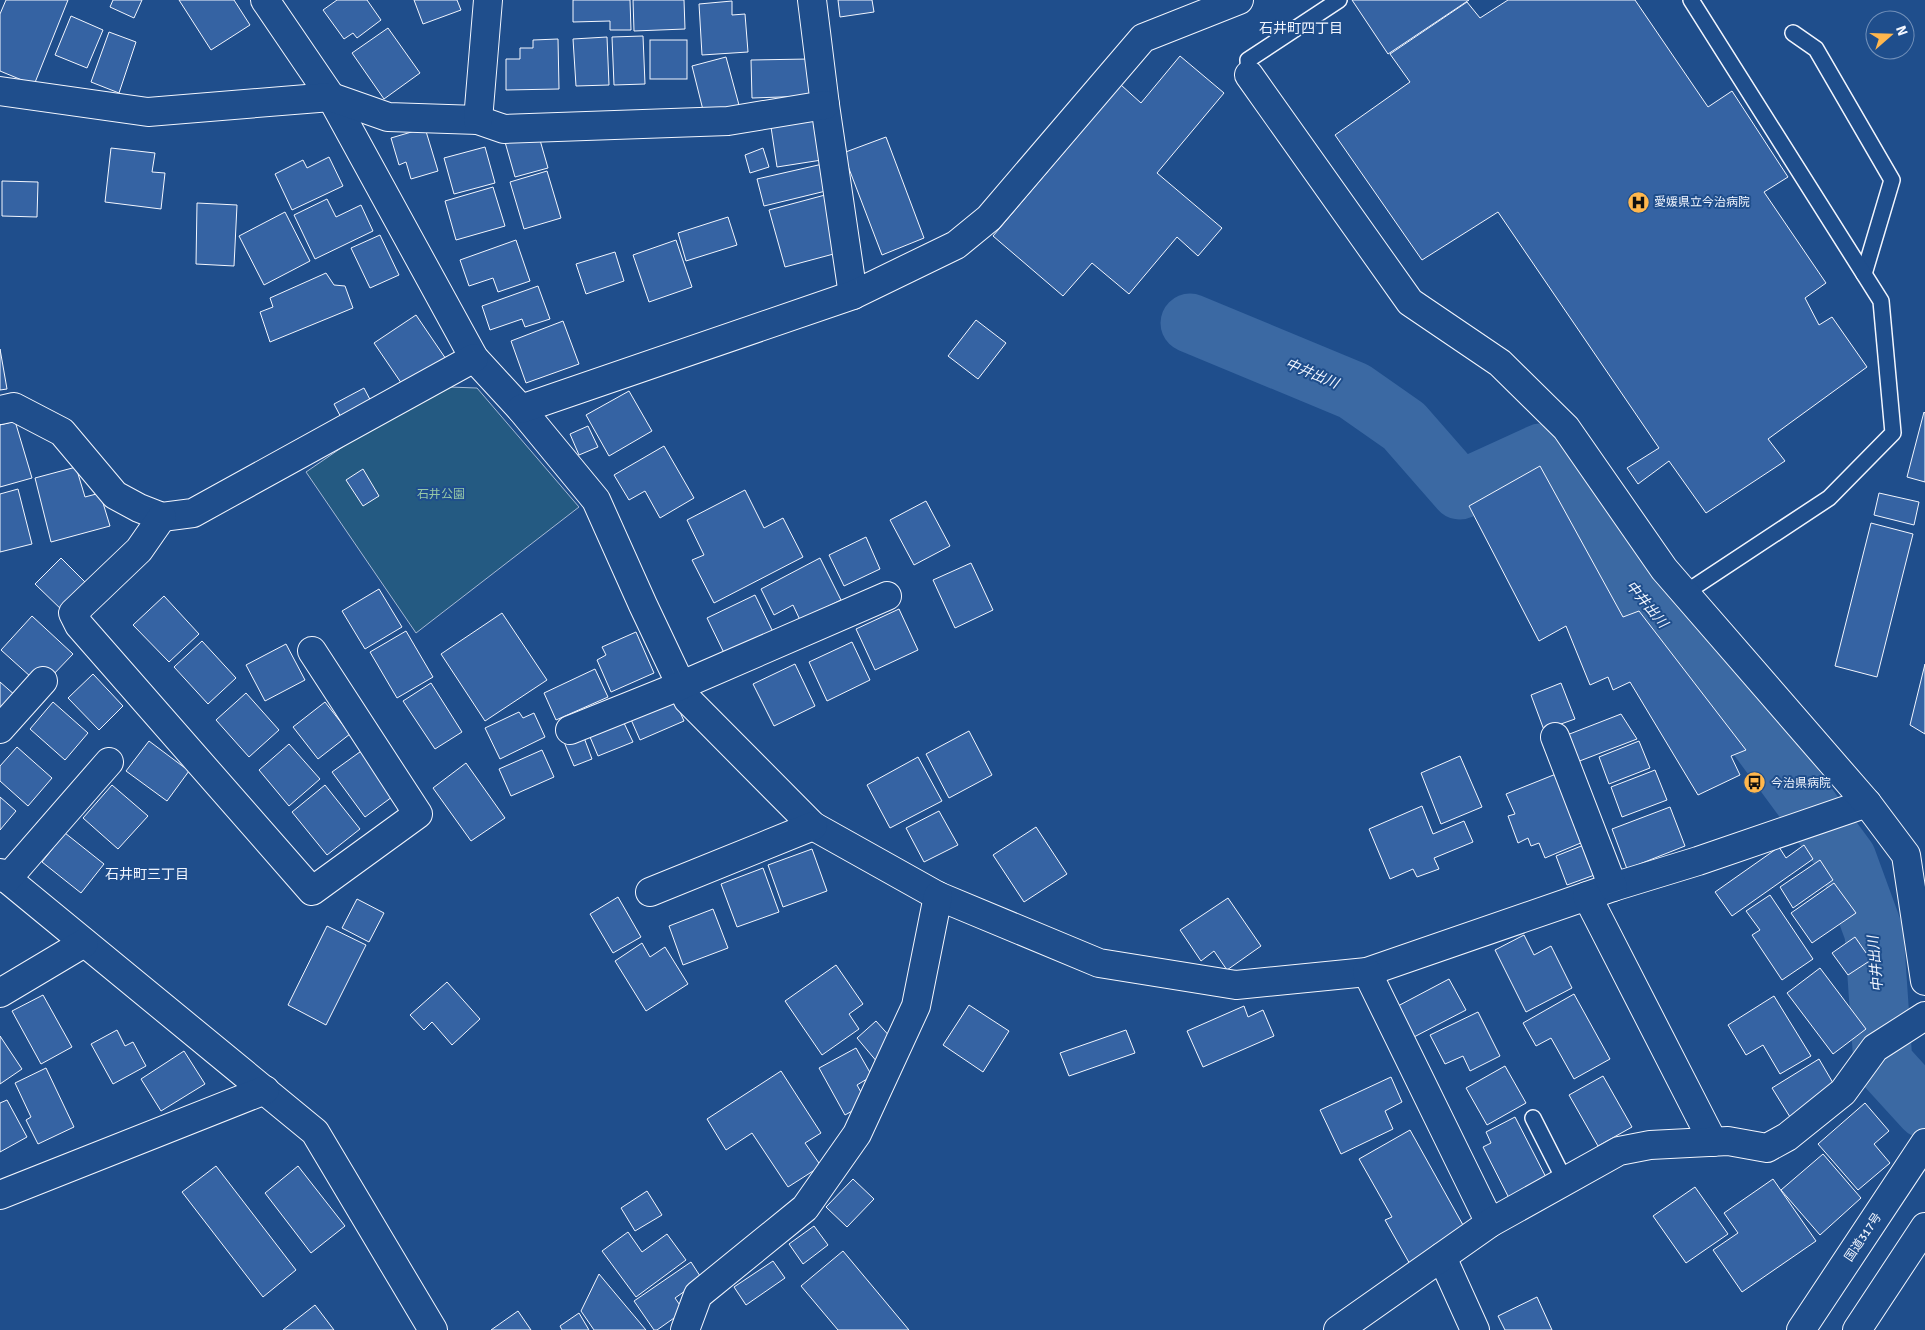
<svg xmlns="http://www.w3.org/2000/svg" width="1925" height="1330" font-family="Signika,'Noto Sans JP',sans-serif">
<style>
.green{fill:#245a82;stroke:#a8bbd7}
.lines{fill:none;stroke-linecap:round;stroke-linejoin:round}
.river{stroke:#3b69a3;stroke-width:59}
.building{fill:#3563a3;stroke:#f2f6ff}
.lane-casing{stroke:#f2f6ff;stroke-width:18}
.street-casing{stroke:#f2f6ff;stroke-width:30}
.highway-casing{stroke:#f2f6ff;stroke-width:30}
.lane{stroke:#1f4e8c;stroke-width:15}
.street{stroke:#1f4e8c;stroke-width:28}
.highway{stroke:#1f4e8c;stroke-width:28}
.labels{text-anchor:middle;stroke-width:4;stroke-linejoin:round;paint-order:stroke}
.poi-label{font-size:12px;fill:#f2f6ff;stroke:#1f4e8c;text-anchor:start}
.park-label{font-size:12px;fill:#97c8a6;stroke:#1f4e8c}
.street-label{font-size:12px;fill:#f2f6ff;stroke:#1f4e8c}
.neighbourhood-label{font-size:14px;fill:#f2f6ff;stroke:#1f4e8c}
.water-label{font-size:14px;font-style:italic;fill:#f2f6ff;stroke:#1f4e8c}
</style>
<rect width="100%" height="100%" fill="#1f4e8c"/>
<polygon class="green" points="449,387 477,388 579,507 416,633 306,472 420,394"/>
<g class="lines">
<polyline class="river" points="1190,323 1354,391 1404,426 1460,490 1541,453 1638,597 1717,682 1847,859 1874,933 1883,1063 1925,1109"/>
</g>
<g class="building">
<polygon points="6,0 68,0 34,85 0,71 0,14"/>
<polygon points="113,0 142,0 134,18 110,7"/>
<polygon points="179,0 234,0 250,25 211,50"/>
<polygon points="337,0 367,0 381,20 357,38 353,33 344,39 323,10"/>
<polygon points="414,0 457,0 461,10 423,24"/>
<polygon points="573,0 630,0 631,30 610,30 610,21 573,22"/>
<polygon points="633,0 684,0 685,29 634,31"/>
<polygon points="838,0 872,0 874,12 840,17"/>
<polygon points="1352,0 1469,0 1388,54"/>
<polygon points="1508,0 1635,0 1708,107 1732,91 1788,177 1764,192 1826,283 1805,298 1819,325 1832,317 1867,367 1768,439 1785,461 1706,513 1669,461 1638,484 1627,468 1659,448 1498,212 1422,260 1335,135 1410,82 1390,54 1467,2 1480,18"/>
<polygon points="732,1 732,15 745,14 748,52 702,55 699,4"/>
<polygon points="71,16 103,30 87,68 55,55"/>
<polygon points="388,28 420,73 384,99 352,53"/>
<polygon points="109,32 136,42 119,93 91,82"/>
<polygon points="643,36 645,84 614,85 612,37"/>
<polygon points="607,37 609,85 576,86 573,39"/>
<polygon points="558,39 559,89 506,90 506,59 520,59 520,48 533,48 533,40"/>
<rect x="650" y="40" width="37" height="39"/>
<polygon points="1180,56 1224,93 1157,173 1222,228 1198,256 1177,237 1129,294 1092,263 1063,296 993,236 1121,85 1141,103"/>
<polygon points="726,57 739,105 704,114 692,66"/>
<polygon points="809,59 810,96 752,98 751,60"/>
<polygon points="822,119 828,159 777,167 771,127"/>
<polygon points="425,128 438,171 411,179 406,162 399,165 391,138"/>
<polygon points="538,133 548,168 515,177 505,142"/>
<polygon points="886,137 924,238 882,255 843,153"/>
<polygon points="485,147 495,183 454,194 444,158"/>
<polygon points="111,148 155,153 152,172 165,173 161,209 105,202"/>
<polygon points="763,148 769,167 750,173 745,155"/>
<polygon points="329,157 343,186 292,210 275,174 303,160 307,168"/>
<polygon points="827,163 834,189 764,206 757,179"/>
<polygon points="547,171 561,218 524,229 510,182"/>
<polygon points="2,181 38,182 37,217 2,216"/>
<polygon points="493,187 505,226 456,240 445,201"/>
<polygon points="825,195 841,252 785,267 769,210"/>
<polygon points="327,199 336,217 361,205 373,231 315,259 294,215"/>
<polygon points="197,203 237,205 234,266 196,264"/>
<polygon points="285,212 310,261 264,285 239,236"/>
<polygon points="728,217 737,245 686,261 678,233"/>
<polygon points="380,235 399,275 370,288 351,248"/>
<polygon points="516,240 530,281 498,292 493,278 469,286 460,260"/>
<polygon points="676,240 692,287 649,302 633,255"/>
<polygon points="615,252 624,281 586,294 576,264"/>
<polygon points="326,273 334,285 345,286 353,308 270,342 260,312 273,307 270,298"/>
<polygon points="538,286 550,319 525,327 522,319 490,330 482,306"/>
<polygon points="416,315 448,362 406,390 374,343"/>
<polygon points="976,320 1006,343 978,379 948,356"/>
<polygon points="563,321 579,364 526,383 511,341"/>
<polygon points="0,349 7,389 0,390"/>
<polygon points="364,388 375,409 345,425 334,404"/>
<polygon points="629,391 652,431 609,456 586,415"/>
<polygon points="1924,412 1925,413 1925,482 1907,477"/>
<polygon points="15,421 32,478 0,487 0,425"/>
<polygon points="588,426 598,447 579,455 570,434"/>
<polygon points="664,446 694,498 660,518 645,491 629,500 614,475"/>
<polygon points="1540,466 1623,617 1639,611 1746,750 1731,756 1740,775 1698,795 1630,682 1613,690 1608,677 1590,685 1566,626 1539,641 1469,506"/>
<polygon points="76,467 85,497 100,493 110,526 51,542 35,478"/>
<polygon points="363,469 379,496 363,506 346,480"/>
<polygon points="18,489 32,544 0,552 0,494"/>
<polygon points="745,490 764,528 783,518 803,557 714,603 692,560 704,555 687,520"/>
<polygon points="1879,493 1919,502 1914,525 1874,515"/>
<polygon points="926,501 950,546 914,565 890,520"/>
<polygon points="1871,523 1913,534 1877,677 1835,666"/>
<polygon points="866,537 880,569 844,586 829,555"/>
<polygon points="61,558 90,587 65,613 35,584"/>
<polygon points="820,558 841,600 800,620 793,605 774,615 761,589"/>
<polygon points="971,563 993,610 955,628 933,580"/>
<polygon points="379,589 402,627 365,649 342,611"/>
<polygon points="755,595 774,634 726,657 707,618"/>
<polygon points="164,596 199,634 169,662 133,625"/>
<polygon points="899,609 918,650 875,670 856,629"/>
<polygon points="502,613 547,680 485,721 441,654"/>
<polygon points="32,616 73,654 49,679 31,677 1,650"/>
<polygon points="406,631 433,677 397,698 370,652"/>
<polygon points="636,632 654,673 611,692 597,660 606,655 602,647"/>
<polygon points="202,641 236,678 208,704 174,667"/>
<polygon points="852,642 870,680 827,701 809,662"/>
<polygon points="286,644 305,680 265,701 246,665"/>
<polygon points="795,664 815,706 774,726 753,684"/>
<polygon points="1925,664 1925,734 1910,725"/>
<polygon points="595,669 608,697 556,720 544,693"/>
<polygon points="93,674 123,706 99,730 68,698"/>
<polygon points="0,682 16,696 0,715"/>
<polygon points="431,683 462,732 435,749 403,701"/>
<polygon points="1561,683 1575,719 1544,730 1531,695"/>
<polygon points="246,693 279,730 249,757 216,720"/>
<polygon points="673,696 684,721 640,740 629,715"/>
<polygon points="53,702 88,733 65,760 30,729"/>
<polygon points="325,702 350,734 318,759 293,727"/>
<polygon points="519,712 523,718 534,713 545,737 500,759 485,728"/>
<polygon points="1621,714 1637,739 1577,762 1567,735"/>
<polygon points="624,723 633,742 598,756 590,737"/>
<polygon points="969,731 992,775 949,798 926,754"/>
<polygon points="583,735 592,759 574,766 564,742"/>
<polygon points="149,741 189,771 167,801 126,771"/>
<polygon points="1639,741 1650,768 1609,784 1599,757"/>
<polygon points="289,744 320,779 289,806 259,770"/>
<polygon points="17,747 52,778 28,806 0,781 0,766"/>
<polygon points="364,749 396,794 365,817 332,772"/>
<polygon points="542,750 554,777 511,796 499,769"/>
<polygon points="1460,756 1482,807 1441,824 1421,773"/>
<polygon points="918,757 942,801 890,828 867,785"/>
<polygon points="466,763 505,818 471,841 433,788"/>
<polygon points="1655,770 1667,800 1622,817 1611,787"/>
<polygon points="1561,772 1583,842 1545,858 1539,843 1531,846 1528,838 1518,843 1508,816 1515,814 1506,794"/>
<polygon points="112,785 148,816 118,849 83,818"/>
<polygon points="325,785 360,829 327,855 292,812"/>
<polygon points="0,797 16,811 0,830"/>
<polygon points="1422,806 1433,834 1464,821 1473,842 1434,858 1439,869 1417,877 1413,869 1390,879 1369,829"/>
<polygon points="1670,807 1685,846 1627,869 1612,829"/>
<polygon points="939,811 958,845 924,862 906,828"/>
<polygon points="1036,827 1067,874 1024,902 993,855"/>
<polygon points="65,833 104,864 81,893 42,862"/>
<polygon points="1589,843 1600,873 1567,885 1556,856"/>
<polygon points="1804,845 1813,859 1732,916 1715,892 1779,847 1786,858"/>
<polygon points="812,849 827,891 783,907 768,865"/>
<polygon points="1820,860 1833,880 1793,908 1780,887"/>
<polygon points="763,868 779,912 737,927 721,884"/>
<polygon points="1834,883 1856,913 1812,943 1791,913"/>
<polygon points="1770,895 1813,959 1782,980 1752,935 1760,930 1746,911"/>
<polygon points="618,897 641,937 613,953 590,914"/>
<polygon points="1228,898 1261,946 1227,970 1214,951 1201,961 1180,930"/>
<polygon points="357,899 384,913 369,942 342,928"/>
<polygon points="713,909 728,948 683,965 669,926"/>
<polygon points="327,926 366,945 326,1025 288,1005"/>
<polygon points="1524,935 1534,955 1551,946 1572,988 1526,1012 1495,950"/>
<polygon points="1855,937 1871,960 1848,975 1832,953"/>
<polygon points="642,943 650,957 665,947 688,984 646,1011 615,961"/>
<polygon points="836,965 863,1004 849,1014 859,1029 822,1055 785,1001"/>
<polygon points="1820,968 1866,1029 1833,1054 1787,993"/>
<polygon points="1449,979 1466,1010 1412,1038 1396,1007"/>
<polygon points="447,982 480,1019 452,1045 432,1022 424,1030 410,1015"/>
<polygon points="1574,994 1610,1059 1574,1079 1551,1038 1536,1046 1523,1023"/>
<polygon points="43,995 72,1047 41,1064 12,1011"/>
<polygon points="1774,996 1811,1056 1780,1074 1763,1045 1746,1055 1728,1025"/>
<polygon points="969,1005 1009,1031 983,1072 943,1045"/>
<polygon points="1244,1006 1248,1017 1263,1010 1274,1036 1203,1067 1187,1031"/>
<polygon points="1478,1012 1500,1056 1470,1071 1463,1056 1445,1064 1430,1035"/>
<polygon points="876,1021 892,1039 878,1063 857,1038"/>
<polygon points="117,1030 125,1046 133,1042 146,1066 113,1084 91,1044"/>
<polygon points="1126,1030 1135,1053 1069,1076 1060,1053"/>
<polygon points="0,1036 22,1069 0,1084"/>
<polygon points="856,1048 872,1076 857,1085 867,1103 845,1115 819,1068"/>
<polygon points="184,1051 205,1084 161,1111 141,1079"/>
<polygon points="1819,1059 1836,1088 1790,1117 1772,1088"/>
<polygon points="1505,1066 1526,1103 1487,1125 1466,1088"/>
<polygon points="46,1068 74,1127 38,1144 26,1120 31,1117 15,1083"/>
<polygon points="781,1071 821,1133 805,1143 821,1166 788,1187 752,1133 726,1150 707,1119"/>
<polygon points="1603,1076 1632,1127 1598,1146 1569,1095"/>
<polygon points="1391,1077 1402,1102 1385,1111 1393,1129 1341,1154 1320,1110"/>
<polygon points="7,1100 27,1137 0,1152 0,1103"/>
<polygon points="1865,1103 1889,1131 1874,1144 1890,1163 1858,1190 1818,1144"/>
<polygon points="1515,1117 1550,1185 1512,1204 1483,1147 1491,1143 1486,1132"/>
<polygon points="1410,1130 1468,1234 1411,1266 1385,1220 1392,1217 1359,1159"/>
<polygon points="1823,1154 1861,1198 1820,1235 1781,1190"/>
<polygon points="216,1166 296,1270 263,1297 182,1192"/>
<polygon points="298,1166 345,1226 311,1253 265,1193"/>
<polygon points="853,1179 874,1199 847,1227 826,1207"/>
<polygon points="1773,1179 1816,1241 1742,1292 1713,1250 1738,1233 1724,1213"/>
<polygon points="1695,1187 1728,1234 1686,1263 1653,1216"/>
<polygon points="647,1191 662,1215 635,1231 621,1208"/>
<polygon points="814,1226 828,1245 803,1264 789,1244"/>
<polygon points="628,1232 642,1252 667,1234 686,1260 636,1297 602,1251"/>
<polygon points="843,1251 909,1330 838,1330 801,1286"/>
<polygon points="773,1261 785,1278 746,1305 734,1287"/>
<polygon points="691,1262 702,1279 675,1298 684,1311 657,1330 654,1330 634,1301"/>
<polygon points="599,1274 646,1330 594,1330 581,1311"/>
<polygon points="1537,1297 1552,1330 1505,1330 1498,1316"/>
<polygon points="315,1305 334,1330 283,1330"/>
<polygon points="518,1311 531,1330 491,1330"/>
<polygon points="579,1313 589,1330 562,1330 560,1326"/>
</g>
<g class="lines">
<defs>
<g id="lane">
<polyline points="1793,33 1816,49 1892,180 1864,274"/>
<polyline points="1249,75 1248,60 1339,0"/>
<polyline points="1685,593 1829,498 1893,433 1881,301 1691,0"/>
<polyline points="1533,1118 1565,1181"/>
</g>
<g id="street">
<polyline points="265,0 331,97 474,358 521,409 596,500 643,605 688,700 813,826 938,896 1099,963 1236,985 1367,972 1613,887 1698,861 1867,803"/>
<polyline points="812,0 825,105 853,295"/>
<polyline points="1249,75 1410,302 1500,363 1566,428 1664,569 1867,803 1906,855 1925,981"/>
<polyline points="0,91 148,112 331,97 388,117 478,120 504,129 728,121 825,105"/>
<polyline points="478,120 488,0"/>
<polyline points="521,409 853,295 956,245 989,218 1143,38 1239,0"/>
<polyline points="0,410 14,407 62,432 115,495 139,508 162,517 193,513 474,358"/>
<polyline points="162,517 139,550 73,613 79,625 312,891 418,814 312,651"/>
<polyline points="0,729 43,681"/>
<polyline points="570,730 682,685 887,596"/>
<polyline points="1555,737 1613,887"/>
<polyline points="0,873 315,1132 433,1330"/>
<polyline points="7,879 109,762"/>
<polyline points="650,892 813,826"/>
<polyline points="1587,896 1713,1142"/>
<polyline points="1367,972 1490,1223"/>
<polyline points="0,993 84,943"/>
<polyline points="0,1195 265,1090"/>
<polyline points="1442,1257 1475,1330"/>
<polyline points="685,1330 698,1295 805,1208 857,1134 916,1006 938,896"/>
<polyline points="1338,1330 1490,1223 1619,1151 1650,1145 1728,1141 1767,1148 1787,1137 1843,1092 1875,1048 1925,1016"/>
</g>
<g id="highway">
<polyline points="1801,1330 1925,1143"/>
<polyline points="1857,1330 1925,1227"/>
</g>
</defs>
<use href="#lane" class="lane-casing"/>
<use href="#street" class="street-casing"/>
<use href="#highway" class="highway-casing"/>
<use href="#lane" class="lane"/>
<use href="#street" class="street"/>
<use href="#highway" class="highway"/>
</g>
<defs>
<symbol id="hospital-disc" viewBox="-11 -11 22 22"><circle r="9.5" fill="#ffb74d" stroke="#1f4e8c"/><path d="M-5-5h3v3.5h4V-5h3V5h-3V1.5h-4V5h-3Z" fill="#111"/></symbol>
<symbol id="bus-disc" viewBox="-11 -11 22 22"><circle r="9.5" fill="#ffb74d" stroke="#1f4e8c"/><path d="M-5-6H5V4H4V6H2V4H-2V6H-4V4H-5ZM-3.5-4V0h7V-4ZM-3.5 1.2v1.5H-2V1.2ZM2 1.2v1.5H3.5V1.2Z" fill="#111"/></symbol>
</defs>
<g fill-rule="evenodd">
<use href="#hospital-disc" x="1626" y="190" width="25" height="25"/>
<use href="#bus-disc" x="1742" y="770" width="25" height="25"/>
</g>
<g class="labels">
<g class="poi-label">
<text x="1654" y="206">愛媛県立今治病院</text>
<text x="1771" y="787">今治県病院</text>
</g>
<g class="park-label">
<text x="441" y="498">石井公園</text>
</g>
<g class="street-label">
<text transform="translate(1863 1237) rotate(-56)" y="4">国道317号</text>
</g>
<g class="neighbourhood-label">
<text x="1301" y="33">石井町四丁目</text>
<text x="147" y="879">石井町三丁目</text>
</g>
<g class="water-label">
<text transform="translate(1312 373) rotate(23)" y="5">中井出川</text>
<text transform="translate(1647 604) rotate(50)" y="5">中井出川</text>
<text transform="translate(1875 964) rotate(-95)" y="5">中井出川</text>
</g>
</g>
<g transform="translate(1890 35) rotate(70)"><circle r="24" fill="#1f4e8c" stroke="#7391ba"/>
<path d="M0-4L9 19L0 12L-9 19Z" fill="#ffb74d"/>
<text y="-8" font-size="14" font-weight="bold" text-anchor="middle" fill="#f2f6ff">N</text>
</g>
</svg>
